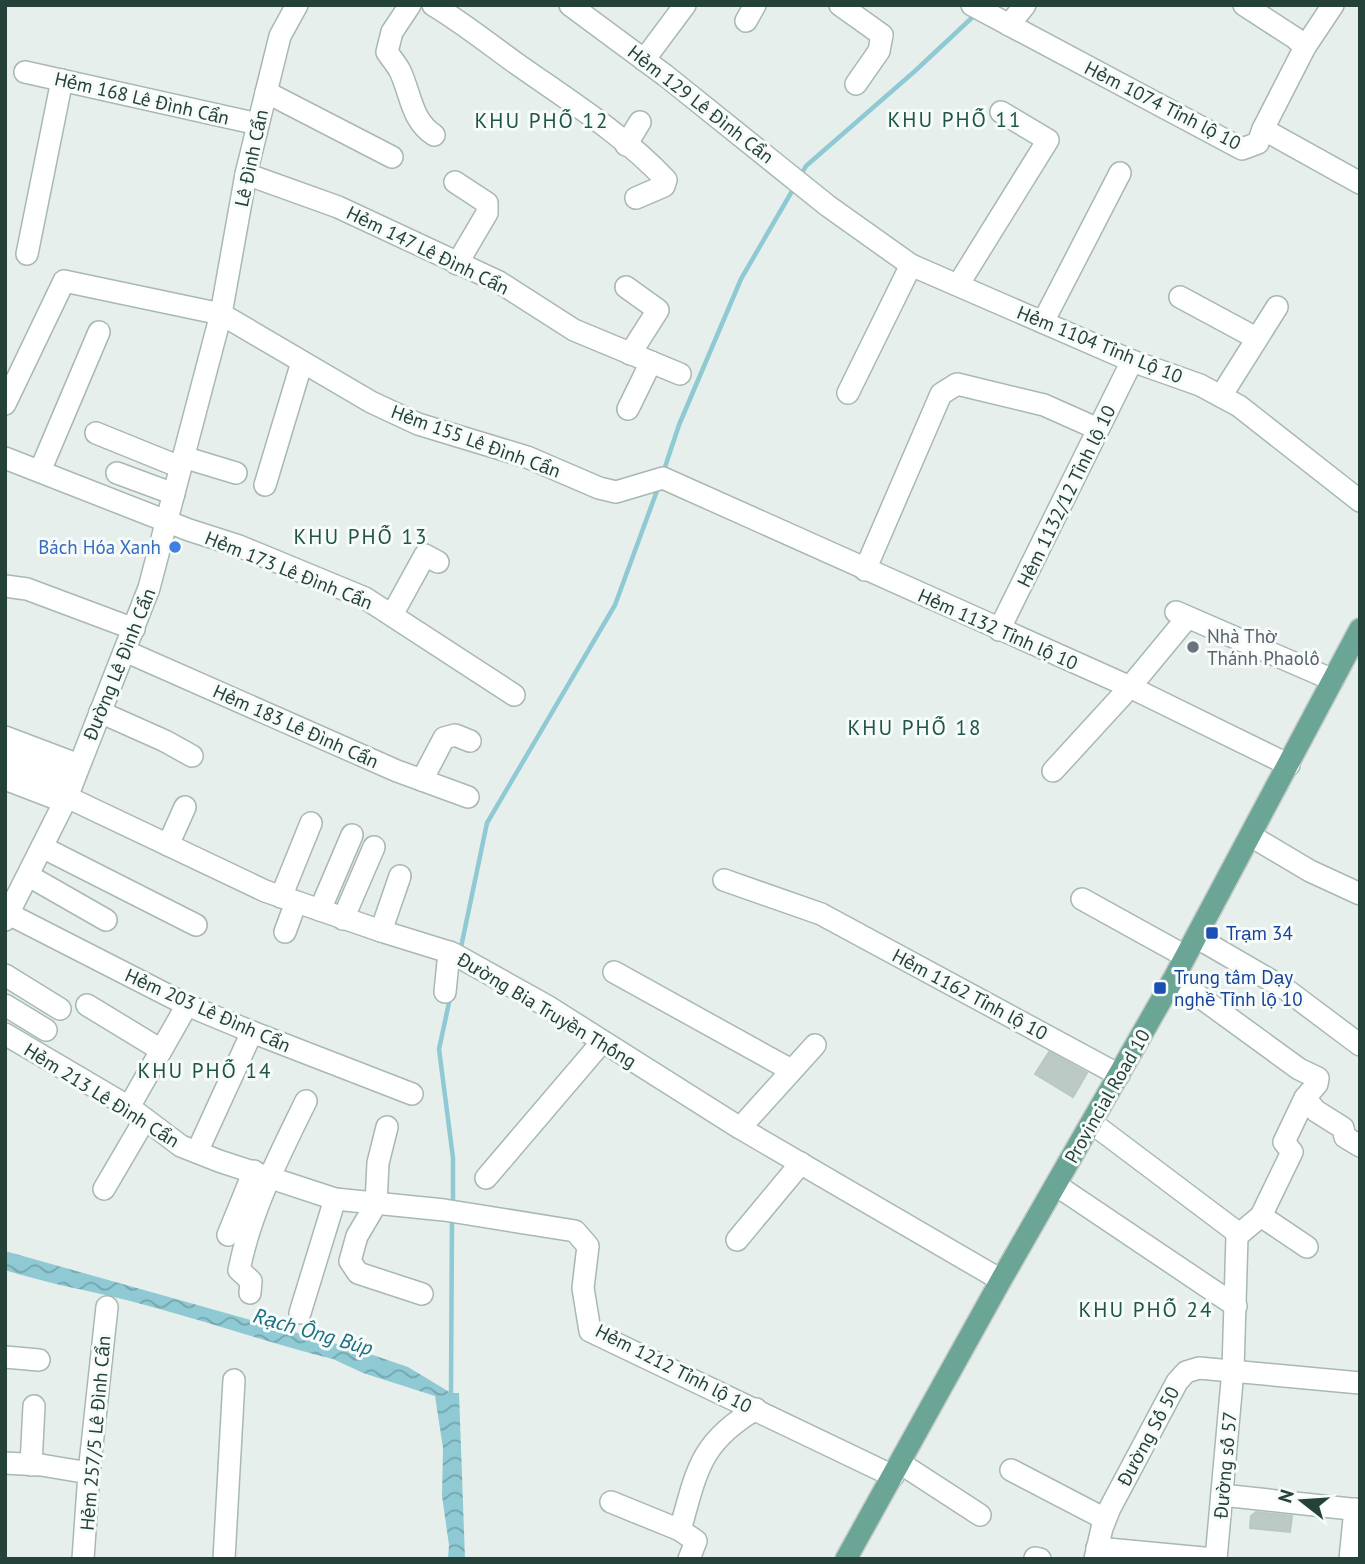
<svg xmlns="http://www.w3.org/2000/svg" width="1365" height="1564" font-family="'PT Sans',sans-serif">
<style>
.water{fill:url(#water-waves)}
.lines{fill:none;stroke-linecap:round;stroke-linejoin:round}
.stream{stroke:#8ec9d4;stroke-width:4.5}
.building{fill:#bbcac4;stroke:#b8c9c2;stroke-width:2}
.minor-casing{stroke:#a8b8b2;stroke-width:24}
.major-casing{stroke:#c2cac8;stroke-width:24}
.minor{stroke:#fff;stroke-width:21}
.major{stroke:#6aa596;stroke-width:21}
.shop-dot{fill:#3f7fe0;stroke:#f7fbf9;stroke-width:2.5}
.worship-dot{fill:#6b7280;stroke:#f7fbf9;stroke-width:2.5}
.transit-dot{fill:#1a4fb4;stroke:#f7fbf9;stroke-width:2.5}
.labels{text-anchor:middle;stroke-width:6;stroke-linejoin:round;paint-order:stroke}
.street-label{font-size:19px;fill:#24423a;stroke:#f7fbf9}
.shop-label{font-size:19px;fill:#366cbe;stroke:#f7fbf9;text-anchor:end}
.worship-label{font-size:19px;fill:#5b616d;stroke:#f7fbf9;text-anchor:start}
.transit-label{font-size:19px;fill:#164399;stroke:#f7fbf9;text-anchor:start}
.neighbourhood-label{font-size:21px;letter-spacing:2px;fill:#1f5548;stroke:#f7fbf9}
.water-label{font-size:21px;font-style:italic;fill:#1c6f80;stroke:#f7fbf9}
</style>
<defs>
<pattern id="water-waves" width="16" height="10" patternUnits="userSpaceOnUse" patternTransform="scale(1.75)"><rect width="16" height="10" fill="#8ec9d4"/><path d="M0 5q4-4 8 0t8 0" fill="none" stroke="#74a5ad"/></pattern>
</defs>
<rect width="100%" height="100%" fill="#e6efeb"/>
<path class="water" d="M5,1251l353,99 50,17 43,26h8l6,166h-17l1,-14 -7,-49 1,-48 -8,-52 -72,-23 -30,-14c-75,-19 -148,-45 -223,-63 -36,-8 -70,-15 -105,-26z"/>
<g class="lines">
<g class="stream">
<polyline points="801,175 806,166 915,71 977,13"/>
<polyline points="663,473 679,425 741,279 795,186"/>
<polyline points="460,952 487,823 615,605 658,488"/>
<polyline points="450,998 439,1049 453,1158 453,1204"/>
<polyline points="451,1393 452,1216"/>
</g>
</g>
<g class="building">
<polygon points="1049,1052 1087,1073 1073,1097 1035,1074"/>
<polygon points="1256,1512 1292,1516 1290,1532 1250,1528 1251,1516"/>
</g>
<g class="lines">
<defs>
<g id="minor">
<path d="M410,5l-18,27 -5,20c4,6 10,13 13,19 11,23 11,49 34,64"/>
<path d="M433,5c30,18 56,39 84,59 51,36 106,70 149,116l-2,6 -28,12"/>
<polyline points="570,5 666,76 828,206 911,265 1132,361 1200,385 1239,406 1360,501"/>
<polyline points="840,5 882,35 879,51 856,84"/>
<polyline points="972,5 1242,149 1258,143 1263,129 1360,183"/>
<polyline points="1244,5 1295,38 1305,47"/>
<polyline points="746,21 755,5"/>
<polyline points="1009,25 1025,5"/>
<polyline points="644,60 685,5"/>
<polyline points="25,72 258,124"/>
<polyline points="266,92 392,157"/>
<polyline points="1263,129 1305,47 1333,5"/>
<polyline points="626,145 640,122"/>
<polyline points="246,174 338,207 499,282 574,330 680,374"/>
<polyline points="455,182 487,203 487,213 457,264"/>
<polyline points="27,254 62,80"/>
<polyline points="958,285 1048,140 1001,112"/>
<polyline points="626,287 658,310 630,354"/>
<polyline points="1180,297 1256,338"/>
<polyline points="1043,322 1120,173"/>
<polyline points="848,393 911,265"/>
<polyline points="1221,396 1277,307"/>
<polyline points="5,404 64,281 221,314 371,402 418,424 527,457 599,488 616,492 663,478 1130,687 1289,765"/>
<polyline points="628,409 651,362"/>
<polyline points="96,433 180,467"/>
<polyline points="183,457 236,473"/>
<polyline points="5,458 189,530 239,546 365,598 514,695"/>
<polyline points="40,471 99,332"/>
<polyline points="117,473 174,494"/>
<polyline points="265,485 302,362"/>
<polyline points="865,570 941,394 957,384 1044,405 1098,429"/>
<polyline points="5,586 27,589 134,629"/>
<polyline points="1176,612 1333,680"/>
<polyline points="392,615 425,555 438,562"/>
<polyline points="999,630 1132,361"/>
<polyline points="125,651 397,771 468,797"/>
<polyline points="100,712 165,741 192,756"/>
<polyline points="5,737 79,765"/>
<polyline points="5,758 72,784"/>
<polyline points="1053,771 1130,687 1187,618"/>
<polyline points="5,779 65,802"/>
<polyline points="422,780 444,738 455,735 470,741"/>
<polyline points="67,797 265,891 381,931 452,953 547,1006 740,1128 1001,1280"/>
<polyline points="1251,836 1310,871 1360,894"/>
<polyline points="168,845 185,807"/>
<polyline points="42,847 196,925"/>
<polyline points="29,876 106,920"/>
<polyline points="724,880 821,914 1119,1075"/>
<polyline points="281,897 311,823"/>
<polyline points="1082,899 1185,956"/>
<polyline points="320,910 352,835"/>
<polyline points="5,912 187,1005 252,1032 412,1094"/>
<polyline points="343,919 374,847"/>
<polyline points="5,920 67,797 149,588 221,314 246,174 280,36 297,5"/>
<polyline points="381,931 400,876"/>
<polyline points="285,932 296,902"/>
<polyline points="1196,937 1284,988 1360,1045"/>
<polyline points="614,972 791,1070"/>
<polyline points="5,975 60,1009"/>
<polyline points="1174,978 1299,1069 1318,1078 1317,1084 1305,1098 1316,1111 1343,1128 1345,1137 1360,1146"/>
<polyline points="445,992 449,952"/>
<polyline points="5,1005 46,1030"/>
<polyline points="87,1005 161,1050"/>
<polyline points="5,1034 129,1107 181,1146 219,1161 335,1199 444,1210 575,1231 588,1246 583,1288 590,1331 893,1476"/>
<polyline points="129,1107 187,1005"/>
<polyline points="1092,1123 1234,1230 1237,1236 1233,1370 1216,1559"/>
<polyline points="387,1127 378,1163 376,1204 357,1236 350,1261 358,1273 422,1294"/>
<polyline points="740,1128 815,1045"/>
<polyline points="197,1152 252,1032"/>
<polyline points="486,1178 602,1042"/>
<polyline points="1056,1185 1236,1306"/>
<polyline points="104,1189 145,1119"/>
<polyline points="1261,1216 1307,1247"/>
<polyline points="228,1235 254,1171"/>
<polyline points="1237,1236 1261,1216 1292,1152 1284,1142 1305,1098"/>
<polyline points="737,1240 801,1163"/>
<path d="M250,1293l1,-12 -12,-11c12,-60 40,-114 67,-169"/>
<polyline points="300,1313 335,1199"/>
<polyline points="5,1357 39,1360"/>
<polyline points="5,1463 41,1465 89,1473"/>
<polyline points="900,1463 980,1515"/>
<polyline points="31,1465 34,1406"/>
<polyline points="1011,1470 1105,1519"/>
<polyline points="1222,1495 1360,1510"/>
<polyline points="611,1502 680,1530"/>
<polyline points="1097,1548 1214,1559"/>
<polyline points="1035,1558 1040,1559"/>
<polyline points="83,1559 89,1473 107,1307"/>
<polyline points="224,1559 234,1380"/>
<path d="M689,1559l7,-18 -16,-11c17,-59 19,-87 76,-121"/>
<polyline points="1095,1559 1102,1528 1110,1508 1177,1382 1186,1372 1199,1368 1360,1383"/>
<polyline points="1350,1559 1355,1509"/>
</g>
<polyline id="major" points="846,1559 1001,1280 1174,978 1360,629"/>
</defs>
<use href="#minor" class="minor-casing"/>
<use href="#major" class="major-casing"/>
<use href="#minor" class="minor"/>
<use href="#major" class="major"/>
</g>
<circle class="shop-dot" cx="175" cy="547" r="7"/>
<circle class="worship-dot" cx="1193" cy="647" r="7"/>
<g class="transit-dot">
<rect x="1205" y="926" width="14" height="14" rx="3.5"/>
<rect x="1153" y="981" width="14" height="14" rx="3.5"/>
</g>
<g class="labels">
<g class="street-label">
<text transform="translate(142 98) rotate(13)" y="7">Hẻm 168 Lê Đình Cẩn</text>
<text transform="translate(701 104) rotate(38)" y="7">Hẻm 129 Lê Đình Cẩn</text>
<text transform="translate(1163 105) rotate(27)" y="7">Hẻm 1074 Tỉnh lộ 10</text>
<text transform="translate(251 158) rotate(-78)" y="7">Lê Đình Cẩn</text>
<text transform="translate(428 250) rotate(26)" y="7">Hẻm 147 Lê Đình Cẩn</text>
<text transform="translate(1100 344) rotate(22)" y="7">Hẻm 1104 Tỉnh Lộ 10</text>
<text transform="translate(476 441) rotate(20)" y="7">Hẻm 155 Lê Đình Cẩn</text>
<text transform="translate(1066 496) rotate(-64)" y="7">Hẻm 1132/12 Tỉnh lộ 10</text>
<text transform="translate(289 570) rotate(22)" y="7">Hẻm 173 Lê Đình Cẩn</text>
<text transform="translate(998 629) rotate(24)" y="7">Hẻm 1132 Tỉnh lộ 10</text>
<text transform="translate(119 664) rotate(-68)" y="7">Đường Lê Đình Cẩn</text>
<text transform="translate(296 726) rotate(24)" y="7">Hẻm 183 Lê Đình Cẩn</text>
<text transform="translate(970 994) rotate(28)" y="7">Hẻm 1162 Tỉnh lộ 10</text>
<text transform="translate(208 1010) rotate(24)" y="7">Hẻm 203 Lê Đình Cẩn</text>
<text transform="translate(547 1010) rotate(31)" y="7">Đường Bia Truyền Thống</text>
<text transform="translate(102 1095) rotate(32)" y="7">Hẻm 213 Lê Đình Cẩn</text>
<text transform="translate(1107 1096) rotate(-60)" y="7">Provincial Road 10</text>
<text transform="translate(674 1368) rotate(27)" y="7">Hẻm 1212 Tỉnh lộ 10</text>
<text transform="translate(95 1433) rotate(-85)" y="7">Hẻm 257/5 Lê Đình Cẩn</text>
<text transform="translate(1148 1436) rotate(-62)" y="7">Đường Số 50</text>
<text transform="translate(1225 1465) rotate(-85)" y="7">Đường số 57</text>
</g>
<g class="shop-label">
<text x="161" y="554">Bách Hóa Xanh</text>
</g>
<g class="worship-label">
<text x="1207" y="643">Nhà Thờ<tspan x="1207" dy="22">Thánh Phaolô</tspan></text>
</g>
<g class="transit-label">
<text x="1226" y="940">Trạm 34</text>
<text x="1174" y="984">Trung tâm Dạy<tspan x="1174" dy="22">nghề Tỉnh lộ 10</tspan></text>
</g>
<g class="neighbourhood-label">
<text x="955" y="127">KHU PHỐ 11</text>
<text x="542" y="128">KHU PHỐ 12</text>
<text x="361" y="544">KHU PHỐ 13</text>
<text x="915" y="735">KHU PHỐ 18</text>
<text x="205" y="1078">KHU PHỐ 14</text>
<text x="1146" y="1317">KHU PHỐ 24</text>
</g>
<g class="water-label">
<text transform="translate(313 1332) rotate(16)" y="7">Rạch Ông Búp</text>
</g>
</g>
<rect width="1365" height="1564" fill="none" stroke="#24423a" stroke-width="14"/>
<g transform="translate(1302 1501) rotate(287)" stroke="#f7fbf9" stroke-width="5" paint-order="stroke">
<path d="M0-5L12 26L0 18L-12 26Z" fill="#24423a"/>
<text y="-10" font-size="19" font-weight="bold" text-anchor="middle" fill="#24423a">N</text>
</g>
</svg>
